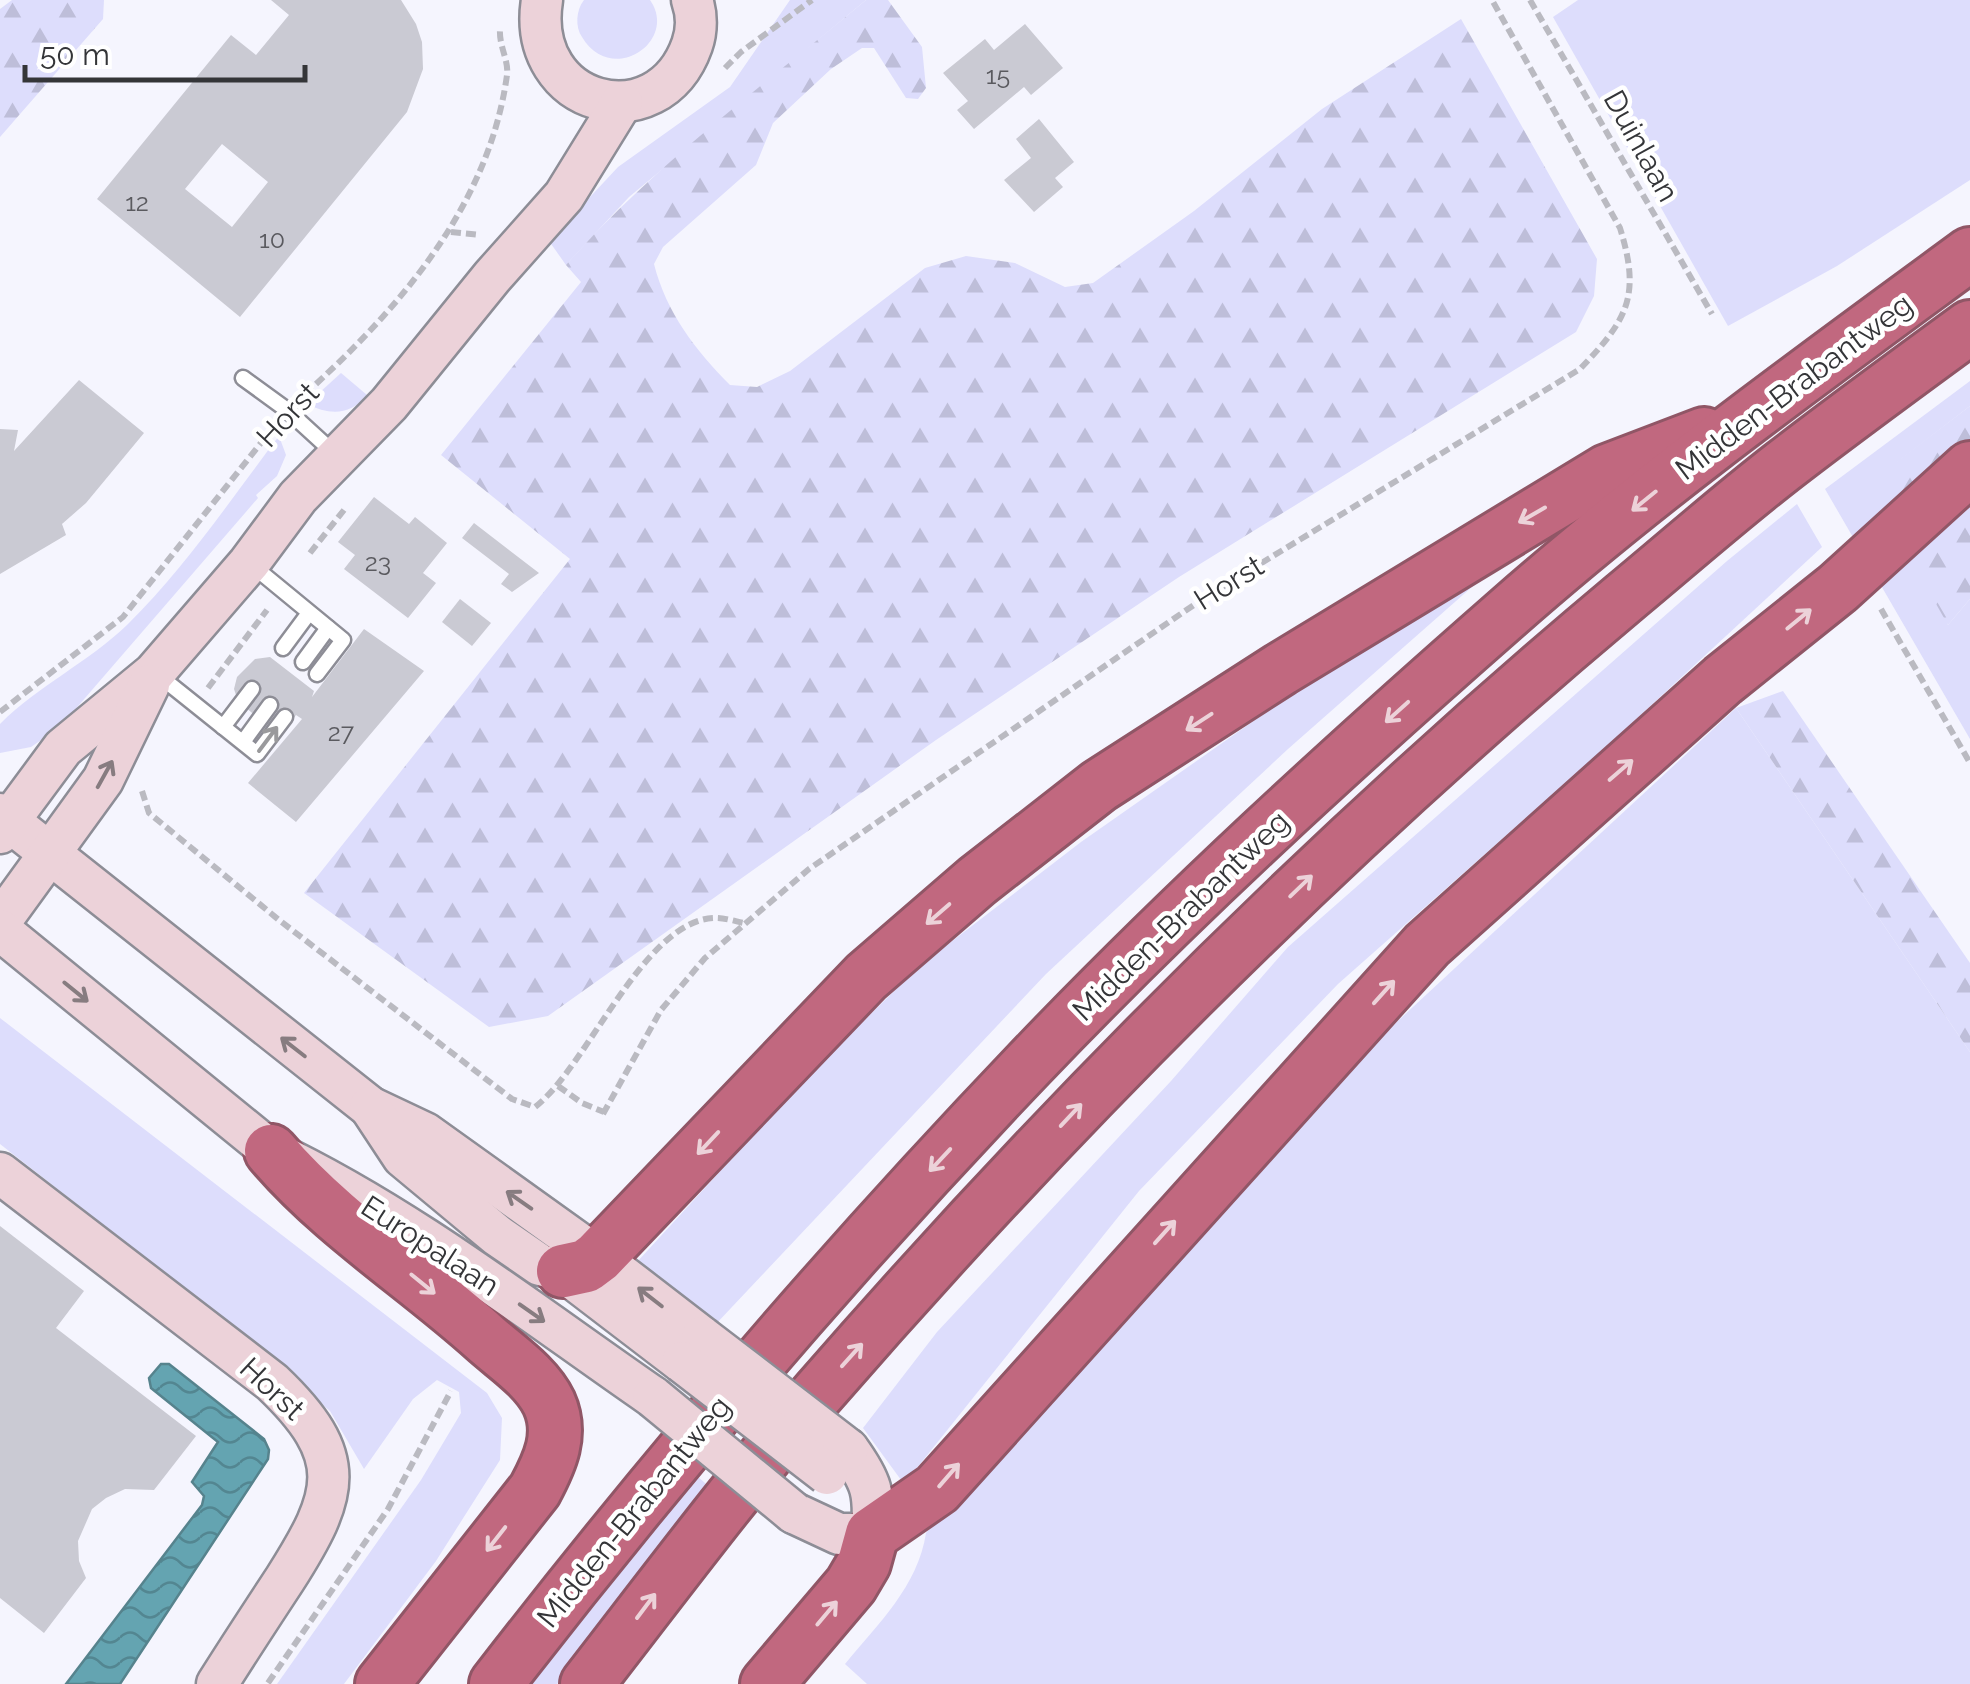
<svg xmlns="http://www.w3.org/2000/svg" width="1970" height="1684" font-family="Raleway,sans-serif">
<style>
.green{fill:#ddddfc}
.forest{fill:url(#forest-firs)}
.water{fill:url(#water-waves);stroke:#56838d;stroke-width:2.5}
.building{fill:#cacad3;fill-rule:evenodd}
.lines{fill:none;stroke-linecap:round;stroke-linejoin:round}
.lane-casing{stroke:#8d8d96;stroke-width:19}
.secondary-casing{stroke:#8d8d96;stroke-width:45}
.highway-casing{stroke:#905666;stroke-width:58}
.path{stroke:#babac1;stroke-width:6;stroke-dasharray:10 5;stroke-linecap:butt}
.lane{stroke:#fff;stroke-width:14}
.secondary{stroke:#ecd2d9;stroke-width:40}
.highway{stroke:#c1687f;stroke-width:52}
.secondary-bridge-casing{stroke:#8d8d96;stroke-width:45;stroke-linecap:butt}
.secondary-bridge{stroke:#ecd2d9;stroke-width:40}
.oneway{stroke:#ecd2d9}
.oneway2{stroke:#9a9a9c}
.oneway3{stroke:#877c80}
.labels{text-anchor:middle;stroke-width:9;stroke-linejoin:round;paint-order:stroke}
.number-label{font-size:25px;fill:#5a5a5f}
.street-label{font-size:30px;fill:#343538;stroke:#fff}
</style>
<defs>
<pattern id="forest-firs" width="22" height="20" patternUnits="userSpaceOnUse" patternTransform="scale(2.5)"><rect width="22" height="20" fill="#ddddfc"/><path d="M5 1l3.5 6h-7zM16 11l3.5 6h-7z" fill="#bebed9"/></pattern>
<pattern id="water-waves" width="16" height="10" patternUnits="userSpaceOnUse" patternTransform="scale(2.5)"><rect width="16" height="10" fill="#64a4b1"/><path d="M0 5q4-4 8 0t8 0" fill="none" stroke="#538691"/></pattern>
</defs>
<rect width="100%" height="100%" fill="#f5f5fe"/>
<g class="green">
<path d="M584,0h66c29,41 -38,87 -68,37 -7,-10 -6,-27 2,-37z"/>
<polygon points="790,0 866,0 629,197 566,265 549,241 618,167 730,87"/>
<polygon points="1578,0 1970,0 1970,180 1837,266 1728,326 1553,17"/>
<path d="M341,373l26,22c-17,21 -38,20 -60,9z"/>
<polygon points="1970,381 1970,406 1896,463 1948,625 1970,599 1970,739 1825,489"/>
<path d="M279,436l7,19 -9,21 -21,19 2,3 -198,229 -29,20 -31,6v-29c39,-39 89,-62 128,-100 57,-56 103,-125 151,-188z"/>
<polygon points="1797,504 1822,547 1605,748 1338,984 1139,1191 904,1484 863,1428 937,1332 1171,1081 1288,947 1727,561"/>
<polygon points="1499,549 1506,557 1288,749 1046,974 715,1325 637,1262 814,1069 921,965 1081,842"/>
<path d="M1736,708l234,344v632h-1103l-22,-20c33,-40 73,-78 81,-131l125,-146 242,-269z"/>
<polygon points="0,1018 487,1393 502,1418 500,1460 436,1561 344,1684 277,1684 421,1480 461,1413 459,1392 437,1380 413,1399 364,1469 330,1411 197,1298 0,1144"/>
<polygon points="691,1471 712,1489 557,1684 521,1684"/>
</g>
<g class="forest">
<polygon points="12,0 104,0 103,19 0,137 0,9"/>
<path d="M866,0h22l34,47 4,41 -8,11 -12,-1 -32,-50h-12l-31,21 -58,54 -17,42 -93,82 -9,17c12,48 42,87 76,121l27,2 33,-16 135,-103 41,-12 49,7 50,24 28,-4 101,-72 128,-102 139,-90 136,240 -3,37 -18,36 -397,245 -243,163 -388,276 -59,11 -185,-134 266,-334 -129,-104 140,-173 -15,-17c88,-100 198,-180 300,-265z"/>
<polygon points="1970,406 1970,599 1948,625 1905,549 1884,487 1895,463"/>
<polygon points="1783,691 1970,963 1970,1052 1736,708"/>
</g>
<polygon class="water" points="161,1364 169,1364 264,1439 269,1450 268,1459 120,1684 66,1684 202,1505 204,1496 192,1482 218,1442 151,1388 149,1378"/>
<g class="building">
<path d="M271,0h130l15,24 6,18 1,27 -16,43 -167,205 -143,-118 134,-164 25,20 33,-40zM222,144l46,38 -36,45 -47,-38z"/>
<polygon points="1025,24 1063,68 1031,95 1024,87 974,129 957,110 968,101 943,73 985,39 994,50"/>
<polygon points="1039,119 1074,162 1055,178 1063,187 1034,212 1004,180 1031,158 1016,139"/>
<polygon points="79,380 144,433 86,503 62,524 66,535 0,574 0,429 18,430 14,451"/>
<polygon points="374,497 409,524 415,517 447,543 423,573 436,583 408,618 344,569 355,555 338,542"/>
<polygon points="474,523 539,573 512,592 501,584 509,574 462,538"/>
<polygon points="460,599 491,623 472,646 442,622"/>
<polygon points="364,629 424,671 296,822 248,783 302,719 296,715 279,736 238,701 234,689 237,677 255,659 270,657 314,691 312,697"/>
<polygon points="0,1226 84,1291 56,1328 196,1436 154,1490 125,1489 106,1498 92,1509 78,1541 79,1561 86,1578 44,1633 0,1598"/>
</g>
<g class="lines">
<defs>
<g id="lane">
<polyline points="243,378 287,410 334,453"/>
<polyline points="253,566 343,640 317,674"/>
<polyline points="283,648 309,613"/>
<polyline points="303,662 328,628"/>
<polyline points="157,674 257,754 285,717"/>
<polyline points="223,727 252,689"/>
<polyline points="243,742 270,705"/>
</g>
<g id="secondary">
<path d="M542,0c-17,107 116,141 150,45 5,-14 5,-31 0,-45"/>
<polyline points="0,814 370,1107 425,1133 598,1257 702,1337"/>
<polyline points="0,833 63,748 154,673 249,563 298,497 389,404 492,277 564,196 622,102"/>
<polyline points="0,922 103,780 149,685"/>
<path d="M0,930l271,221c135,64 259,161 382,246"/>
<polyline points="370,1107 403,1157 498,1236 540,1265 563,1271 682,1362"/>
<path d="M0,1173l272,209c79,75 67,112 13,197 -23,35 -46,70 -68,105"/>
<path d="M848,1449c24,33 27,44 24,85"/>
<polyline points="794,1513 839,1534 872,1534"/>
</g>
<g id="highway">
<path d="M271,1151c61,72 144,124 214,187 21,19 51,38 64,65 14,31 1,59 -14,87l-153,194"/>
<polyline points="563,1271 586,1266 598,1257 866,977 977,881 1099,786 1281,669 1607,471 1704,434"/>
<path d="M496,1684c167,-216 345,-423 533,-620 150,-157 312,-305 475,-448 147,-130 308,-246 466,-362"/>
<path d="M587,1684c76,-98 150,-197 231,-291 248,-285 516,-552 806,-795 53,-44 104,-89 158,-131 62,-48 125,-94 188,-140"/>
<polyline points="767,1684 851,1585 864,1563 872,1534 937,1489 1427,945 1723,680 1838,588 1970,468"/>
</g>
</defs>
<use href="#lane" class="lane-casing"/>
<use href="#secondary" class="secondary-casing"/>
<use href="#highway" class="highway-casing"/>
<g class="path">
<polyline points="1530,0 1712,314"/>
<polyline points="725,68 741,52 812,0"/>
<polyline points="451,232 480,235"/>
<path d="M305,394c94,-85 184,-188 202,-319 2,-14 -8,-29 -7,-45"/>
<polyline points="310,553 344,510"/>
<polyline points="1881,609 1970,763"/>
<polyline points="208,688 267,610"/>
<polyline points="0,712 123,617 272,429"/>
<path d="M142,791l7,22 130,107 233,179 23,8c53,-41 108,-185 178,-189 9,-1 21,3 31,5"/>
<polyline points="558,1086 582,1103 604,1112"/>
<path d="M603,1114l58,-104 44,-52 104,-89 395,-271 376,-229c48,-50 61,-73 40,-141l-128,-228"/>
<polyline points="268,1683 388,1509 451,1391"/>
</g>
<use href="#lane" class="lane"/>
<use href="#secondary" class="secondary"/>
<use href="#highway" class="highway"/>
<defs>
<g id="secondary-bridge">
<polyline points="702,1337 848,1449"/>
<polyline points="682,1362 827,1474"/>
<polyline points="653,1397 794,1513"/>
</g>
</defs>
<use href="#secondary-bridge" class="secondary-bridge-casing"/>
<use href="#secondary-bridge" class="secondary-bridge"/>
</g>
<defs><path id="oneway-shaft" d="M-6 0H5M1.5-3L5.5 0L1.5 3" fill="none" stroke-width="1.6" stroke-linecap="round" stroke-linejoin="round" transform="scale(2.5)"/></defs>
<g class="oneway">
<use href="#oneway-shaft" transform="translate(1644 501) rotate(141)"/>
<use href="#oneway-shaft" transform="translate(1532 515) rotate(150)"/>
<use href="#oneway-shaft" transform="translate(1799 619) rotate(-39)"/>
<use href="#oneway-shaft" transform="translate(1397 712) rotate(138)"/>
<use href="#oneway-shaft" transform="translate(1199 722) rotate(147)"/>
<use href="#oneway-shaft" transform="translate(1621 770) rotate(-41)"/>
<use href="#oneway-shaft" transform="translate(1301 886) rotate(-44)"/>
<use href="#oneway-shaft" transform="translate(938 914) rotate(139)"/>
<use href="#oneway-shaft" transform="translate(1384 992) rotate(-48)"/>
<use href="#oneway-shaft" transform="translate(1071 1115) rotate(-47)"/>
<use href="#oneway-shaft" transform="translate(708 1143) rotate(133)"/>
<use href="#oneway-shaft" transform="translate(940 1160) rotate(133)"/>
<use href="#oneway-shaft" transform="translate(1165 1232) rotate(-48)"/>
<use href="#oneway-shaft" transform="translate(423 1284) rotate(39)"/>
<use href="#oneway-shaft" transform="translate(852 1355) rotate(-48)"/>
<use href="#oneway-shaft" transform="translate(949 1475) rotate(-49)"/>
<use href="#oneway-shaft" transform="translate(496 1539) rotate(128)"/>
<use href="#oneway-shaft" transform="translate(646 1606) rotate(-53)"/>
<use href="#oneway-shaft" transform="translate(827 1613) rotate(-50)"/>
</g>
<use class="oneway2" href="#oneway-shaft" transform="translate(268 739) rotate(-53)"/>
<g class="oneway3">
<use href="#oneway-shaft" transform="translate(105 774) rotate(-61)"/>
<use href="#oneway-shaft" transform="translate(76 992) rotate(39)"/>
<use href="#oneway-shaft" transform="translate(293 1047) rotate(-142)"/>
<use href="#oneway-shaft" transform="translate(519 1200) rotate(-145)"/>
<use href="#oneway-shaft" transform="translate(650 1297) rotate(-142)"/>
<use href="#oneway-shaft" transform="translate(532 1313) rotate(35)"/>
</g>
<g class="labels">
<g class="number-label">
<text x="998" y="84">15</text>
<text x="137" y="211">12</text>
<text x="272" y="248">10</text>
<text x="378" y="571">23</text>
<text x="341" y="741">27</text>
</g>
<g class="street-label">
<text transform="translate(1641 146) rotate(61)" y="10">Duinlaan</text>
<text transform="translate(1794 387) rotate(-37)" y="10">Midden-Brabantweg</text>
<text transform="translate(288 415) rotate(-47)" y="10">Horst</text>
<text transform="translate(1229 583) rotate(-32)" y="10">Horst</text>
<text transform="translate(1181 916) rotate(-44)" y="10">Midden-Brabantweg</text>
<text transform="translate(430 1246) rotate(33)" y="10">Europalaan</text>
<text transform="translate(272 1389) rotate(43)" y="10">Horst</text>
<text transform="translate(634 1512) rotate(-51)" y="10">Midden-Brabantweg</text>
</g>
</g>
<path d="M25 65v15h280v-15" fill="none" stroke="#343538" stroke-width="5"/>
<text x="40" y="65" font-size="30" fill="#343538" stroke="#ffffff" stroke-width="8" paint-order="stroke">50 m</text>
</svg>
